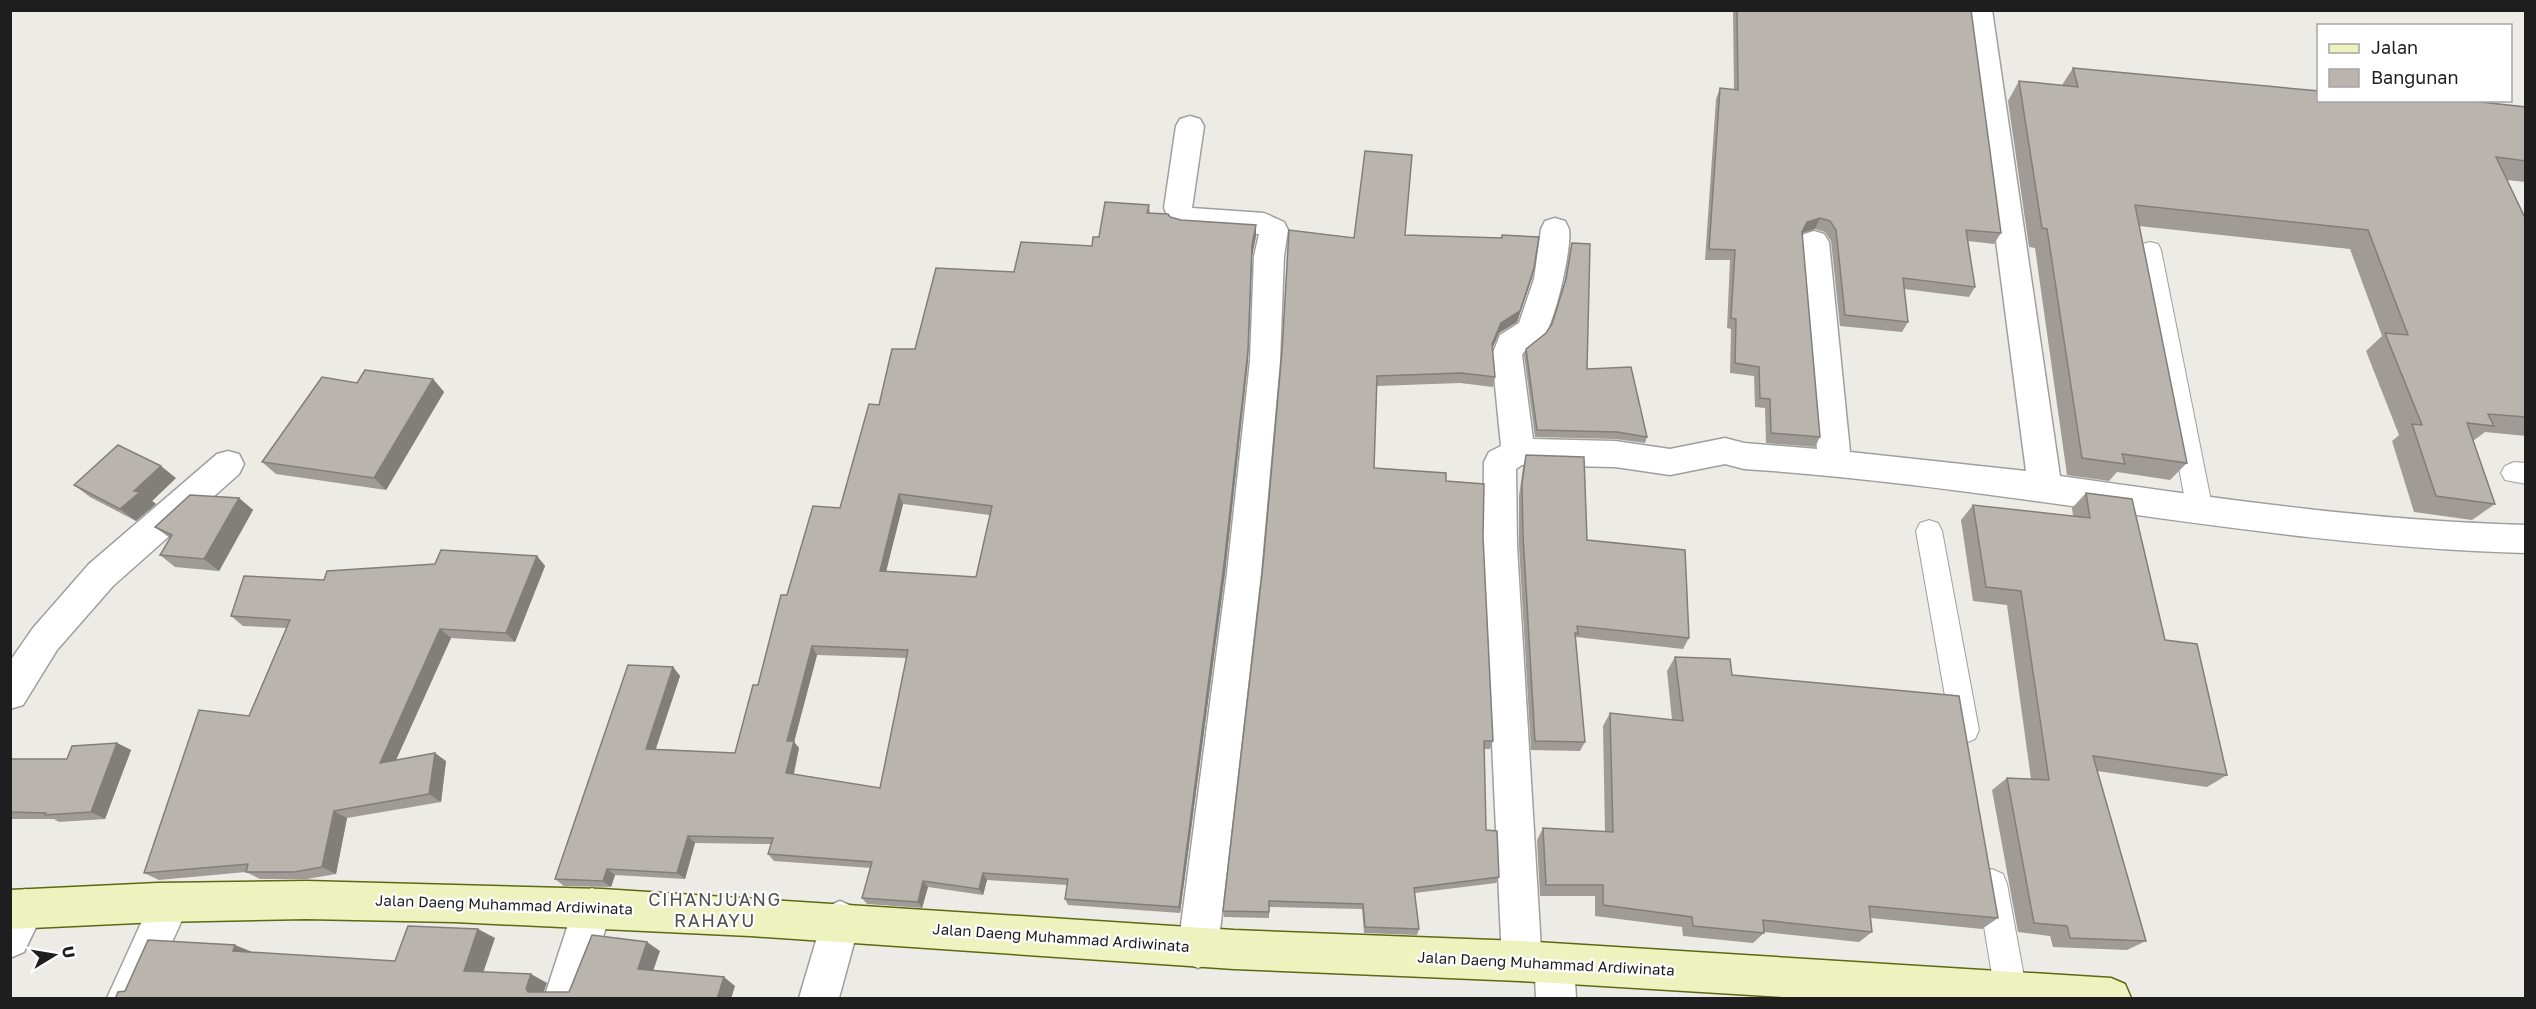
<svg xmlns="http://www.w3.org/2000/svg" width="2536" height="1009" font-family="'Golos Text',sans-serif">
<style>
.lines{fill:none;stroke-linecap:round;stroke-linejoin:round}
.lane-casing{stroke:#9f9f9f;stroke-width:2}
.street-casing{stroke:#9f9f9f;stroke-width:3}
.secondary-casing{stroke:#5d6811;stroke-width:3}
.lane{fill:#fff;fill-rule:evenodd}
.street{fill:#fff;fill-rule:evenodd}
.secondary{fill:#eef2be;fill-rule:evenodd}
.wall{fill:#a09b96;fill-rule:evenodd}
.shaded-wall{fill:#827e7a}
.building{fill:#bab4ae;stroke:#827e7a;stroke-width:1.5;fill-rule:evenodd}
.labels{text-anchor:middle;stroke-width:4.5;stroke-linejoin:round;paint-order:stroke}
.street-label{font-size:15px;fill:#1e1e1e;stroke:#fff}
.quarter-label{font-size:18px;letter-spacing:1.5px;fill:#515151;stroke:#fff}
</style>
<rect width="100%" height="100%" fill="#edebe5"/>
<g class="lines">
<defs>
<g id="lane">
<polygon points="2150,242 2158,244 2161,250 2213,511 2209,519 2200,522 2191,519 2187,511 2139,250 2142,244"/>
<polygon points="2514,462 2526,463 2526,484 2505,480 2501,473 2505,466"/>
<polygon points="1929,520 1938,523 1942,531 1979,730 1975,739 1965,743 1955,739 1951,730 1916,531 1920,523"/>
<polygon points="1992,869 2003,874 2007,884 2027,993 2024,998 1998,998 1995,993 1977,884 1981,874"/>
</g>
<g id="street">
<path d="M1966,10h26l68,466c155,22 309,45 466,49v28c-263,-7 -520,-67 -782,-84l-19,-5 -55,11 -55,-8 -93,-2 -6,4 1,77 24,403 13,-5 14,6 6,14 2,34h-40l-1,-22 -13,5 -14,-6 -6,-14 -19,-415 1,-84 5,-10 12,-6 -9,-91 8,-20 19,-12 15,-44 7,-50 4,-8 10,-3 10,3c1,2 4,7 4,9 3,18 -14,93 -26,108 -6,7 -17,8 -21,17l11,84 82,2 55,8 55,-11 19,5 73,6 -18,-207 5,-8 10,-3 10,3 5,8 21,210 176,19z"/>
<polygon points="1190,116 1200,119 1204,126 1192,208 1264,213 1284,222 1288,230 1284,256 1280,361 1261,573 1218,948 1212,962 1198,968 1184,962 1178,948 1227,573 1250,361 1254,256 1259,234 1182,229 1172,226 1164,208 1176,126 1180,119"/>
<polygon points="228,451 239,454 244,464 239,474 113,586 57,650 23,705 10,709 10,661 33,628 89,564 217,454"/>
<polygon points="171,883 185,888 190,902 147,998 107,998 157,888"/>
<polygon points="592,888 606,894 612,908 584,998 544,998 578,894"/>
<polygon points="25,889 39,895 45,909 24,952 10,958 10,897"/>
<polygon points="840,901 854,907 860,921 839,998 799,998 826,907"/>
</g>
<polygon id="secondary" points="306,881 602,889 1234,930 1520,941 2111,978 2125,984 2131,998 1800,998 1520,981 1234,969 750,936 454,922 306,919 158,922 10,929 10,890 158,883"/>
</defs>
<use href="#lane" class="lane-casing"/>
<use href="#street" class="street-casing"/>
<use href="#secondary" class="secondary-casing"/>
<use href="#lane" class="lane"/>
<use href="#street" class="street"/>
<use href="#secondary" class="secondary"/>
</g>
<g class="wall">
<polygon points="1733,10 1971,10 2001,233 1994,244 1968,241 1975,287 1969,297 1904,289 1908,322 1902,332 1840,326 1831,241 1825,232 1815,229 1802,233 1820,437 1815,447 1766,443 1765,408 1755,407 1754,376 1730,373 1731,329 1727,328 1730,260 1705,260 1716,99 1720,88 1734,90"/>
<polygon points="2073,68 2319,100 2526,107 2526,182 2506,180 2526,220 2526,436 2485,432 2473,441 2495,504 2472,520 2414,512 2392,441 2399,435 2366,351 2382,336 2350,249 2139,226 2187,463 2170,480 2117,472 2109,481 2067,475 2035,248 2029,247 2008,101 2019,81 2062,85"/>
<path d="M1149,205l1,8 31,7 75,5v11l-4,20 -4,105 -23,212 -45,340 -112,-8 -3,-6 2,-14 -80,-5 -4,15 -55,-8 -6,21 -55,-4 -5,-6 9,-30 -97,-7 -6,-7 3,-10 -76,-1 -10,36 -70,-4 -4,12 -47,-1 -9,-7 118,-212 7,9 -24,73 79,4 23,-68 29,-90 53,-87 39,-103 36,-56 99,-77 78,-26 7,-9zM903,504l87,11 -14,62 -90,-6zM817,655l90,3 -27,130 -86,-14 5,-26 -5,-6z"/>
<polygon points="1405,235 1501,238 1502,235 1534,268 1532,278 1517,322 1499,333 1492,348 1495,377 1493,387 1460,383 1377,386 1374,468 1446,481 1483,537 1493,741 1490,749 1484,749 1486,830 1499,877 1496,883 1415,893 1419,929 1417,935 1364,933 1362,909 1269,907 1269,918 1224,917 1223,911 1354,238"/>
<polygon points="1572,243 1587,369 1647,437 1645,443 1615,439 1535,437 1524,355 1526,349 1546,333 1552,324 1564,284"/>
<polygon points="433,379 444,392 386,490 276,474 262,462 357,383"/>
<polygon points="1526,455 1587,540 1689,638 1683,649 1576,637 1575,639 1585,742 1580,751 1531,750 1519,546 1519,496 1523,467"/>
<polygon points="176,478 152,501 156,504 136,521 90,497 74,485"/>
<polygon points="2086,493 2165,640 2227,775 2207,787 2097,771 2146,941 2127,950 2053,947 2050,936 2018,932 1992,790 2007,778 2031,779 2007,605 1973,601 1961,520 1973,505 2073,516 2072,508"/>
<polygon points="239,498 253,510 219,571 175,567 160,555 170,538 155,527"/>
<polygon points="537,556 545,566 515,642 451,638 396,760 446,761 441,802 347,818 336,874 307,879 260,879 246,872 159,880 144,873 249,716 286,628 243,626 231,616 324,580 435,564"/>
<polygon points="1675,657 1732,675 1998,918 1982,929 1871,918 1872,932 1859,942 1764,932 1764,933 1753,943 1683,936 1682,927 1595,916 1595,896 1540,896 1537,840 1543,828 1605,832 1603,726 1610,713 1672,720 1667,671"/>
<polygon points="117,743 131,750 105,819 59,822 54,819 10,819 10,759 67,759"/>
</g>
<g class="shaded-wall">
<polygon points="1820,218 1815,229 1802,233 1802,232 1807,222"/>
<polygon points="1256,225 1256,236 1252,256 1248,361 1225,573 1180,913 1179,907 1252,245"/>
<polygon points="1534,268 1532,278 1517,322 1499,333 1490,354 1492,344 1501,323"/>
<polygon points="433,379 444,392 386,490 374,478"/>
<polygon points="161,466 176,478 152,501 156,504 136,521 120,509 134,491"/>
<polygon points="899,494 903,504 884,580 880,571"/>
<polygon points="239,498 253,510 219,571 204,559"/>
<polygon points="537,556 545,566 515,642 506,633"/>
<polygon points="440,629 451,638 391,771 380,763"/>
<polygon points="812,646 817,655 794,742 799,748 792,780 786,773 787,741"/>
<polygon points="673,667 680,676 653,756 646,749"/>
<polygon points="117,743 131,750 105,819 91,812"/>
<polygon points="435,753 446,761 441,802 429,794"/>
<polygon points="334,811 347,818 336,874 322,867"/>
<polygon points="688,836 695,843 685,879 677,873"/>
<polygon points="607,869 615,875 611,887 603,881"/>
<polygon points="983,873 987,880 983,895 979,889"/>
<polygon points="923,881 928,887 922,908 918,902"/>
<polygon points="478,929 495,938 481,979 464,971"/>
<polygon points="647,942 660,951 651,977 638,969"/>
<polygon points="235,945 257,954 233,951"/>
<polygon points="531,974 547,983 542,997 528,992 526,989"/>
<polygon points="724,977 735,986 731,999 717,999"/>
</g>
<g class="building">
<polygon points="1737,10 1971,10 2001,233 1966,230 1975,287 1903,278 1908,322 1845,315 1836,230 1830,221 1820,218 1807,222 1802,232 1820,437 1771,433 1770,399 1760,398 1759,367 1735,363 1736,319 1731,318 1735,250 1709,249 1720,88 1738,90"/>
<polygon points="2073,68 2319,91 2319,100 2462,100 2526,107 2526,161 2496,157 2526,220 2526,417 2488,414 2494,426 2467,423 2495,504 2436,496 2412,424 2422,425 2385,333 2408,335 2368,230 2135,205 2187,463 2122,454 2125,464 2082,458 2047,229 2042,228 2019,81 2078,87"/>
<polygon points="1365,151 1412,155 1405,235 1502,238 1502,235 1539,237 1534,268 1520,311 1501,323 1492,344 1495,377 1461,373 1377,376 1374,468 1446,473 1446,481 1484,484 1483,537 1493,741 1484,741 1486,830 1497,831 1499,877 1414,888 1419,929 1365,927 1363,904 1269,901 1269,912 1223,911 1263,565 1282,351 1289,230 1354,238"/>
<path d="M1105,202l44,3 -2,8 21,1 2,3 11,3 75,5 -4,20 -4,105 -24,214 -45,343 -114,-8 3,-20 -85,-6 -4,16 -56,-8 -5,21 -56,-4 10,-36 -104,-8 5,-16 -85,-2 -11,37 -70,-4 -4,12 -48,-2 73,-214 45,2 -27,82 89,4 18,-68h5l23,-90h6l26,-89 27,2 29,-104 10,1 13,-56h23l21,-81 78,4 7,-30 71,4 1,-9h6zM899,494l93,12 -16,71 -96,-6zM812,646l96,4 -28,138 -94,-15 8,-32h-7z"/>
<polygon points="1572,243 1590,244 1587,369 1631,367 1647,437 1617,432 1537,430 1526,349 1546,333 1552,324 1566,279"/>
<polygon points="365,370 433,379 374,478 262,462 322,377 357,383"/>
<polygon points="118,445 161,466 134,491 140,492 120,509 74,485"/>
<polygon points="1526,455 1584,457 1587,540 1685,550 1689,638 1577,626 1578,634 1575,633 1585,742 1535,741 1523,535 1522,484"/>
<polygon points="2086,493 2132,499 2165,640 2197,644 2227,775 2093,756 2146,941 2070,938 2067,926 2034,923 2007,778 2049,780 2021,591 1986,587 1973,505 2090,518"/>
<polygon points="190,495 239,498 204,559 160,555 172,535 155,527"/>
<polygon points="441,550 537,556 506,633 440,629 380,763 435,753 429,794 334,811 322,867 294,872 246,872 248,864 144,873 199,710 249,716 290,620 231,616 244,576 324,580 327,571 435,564"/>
<polygon points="1675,657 1730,659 1732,675 1959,696 1998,918 1869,906 1872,932 1763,920 1764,933 1693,926 1692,917 1603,905 1603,885 1546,885 1543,828 1613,832 1610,713 1683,721"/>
<polygon points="117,743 91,812 45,815 46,813 10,812 10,759 67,759 72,746"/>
<polygon points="408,926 478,929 464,971 531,974 526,989 528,992 569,992 592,935 647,942 638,969 724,977 717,999 115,999 118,992 125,991 148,940 235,945 233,951 395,961"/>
</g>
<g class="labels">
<g class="street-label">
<text transform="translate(504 905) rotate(2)" y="5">Jalan Daeng Muhammad Ardiwinata</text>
<text transform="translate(1061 938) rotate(4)" y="5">Jalan Daeng Muhammad Ardiwinata</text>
<text transform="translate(1546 964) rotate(3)" y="5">Jalan Daeng Muhammad Ardiwinata</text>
</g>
<g class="quarter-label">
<text x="715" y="906">CIHANJUANG<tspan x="715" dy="21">RAHAYU</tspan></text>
</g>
</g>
<rect width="2536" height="1009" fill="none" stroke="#1e1e1e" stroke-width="24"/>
<rect x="2317" y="24" width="195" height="78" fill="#ffffff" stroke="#a5a5a5" stroke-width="1.5"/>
<rect x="2329" y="44" width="30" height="9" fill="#eef2be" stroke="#a5a5a5" stroke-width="1.5"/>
<text x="2371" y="54" font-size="18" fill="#1e1e1e">Jalan</text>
<rect x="2329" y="69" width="30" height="18" fill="#bab4ae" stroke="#a5a5a5" stroke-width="1.5"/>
<text x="2371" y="84" font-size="18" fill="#1e1e1e">Bangunan</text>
<g transform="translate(54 955) rotate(79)" stroke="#ffffff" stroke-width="4.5" paint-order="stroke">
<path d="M0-4.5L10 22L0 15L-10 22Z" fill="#1e1e1e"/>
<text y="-9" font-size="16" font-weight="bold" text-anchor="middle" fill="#1e1e1e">U</text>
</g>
</svg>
